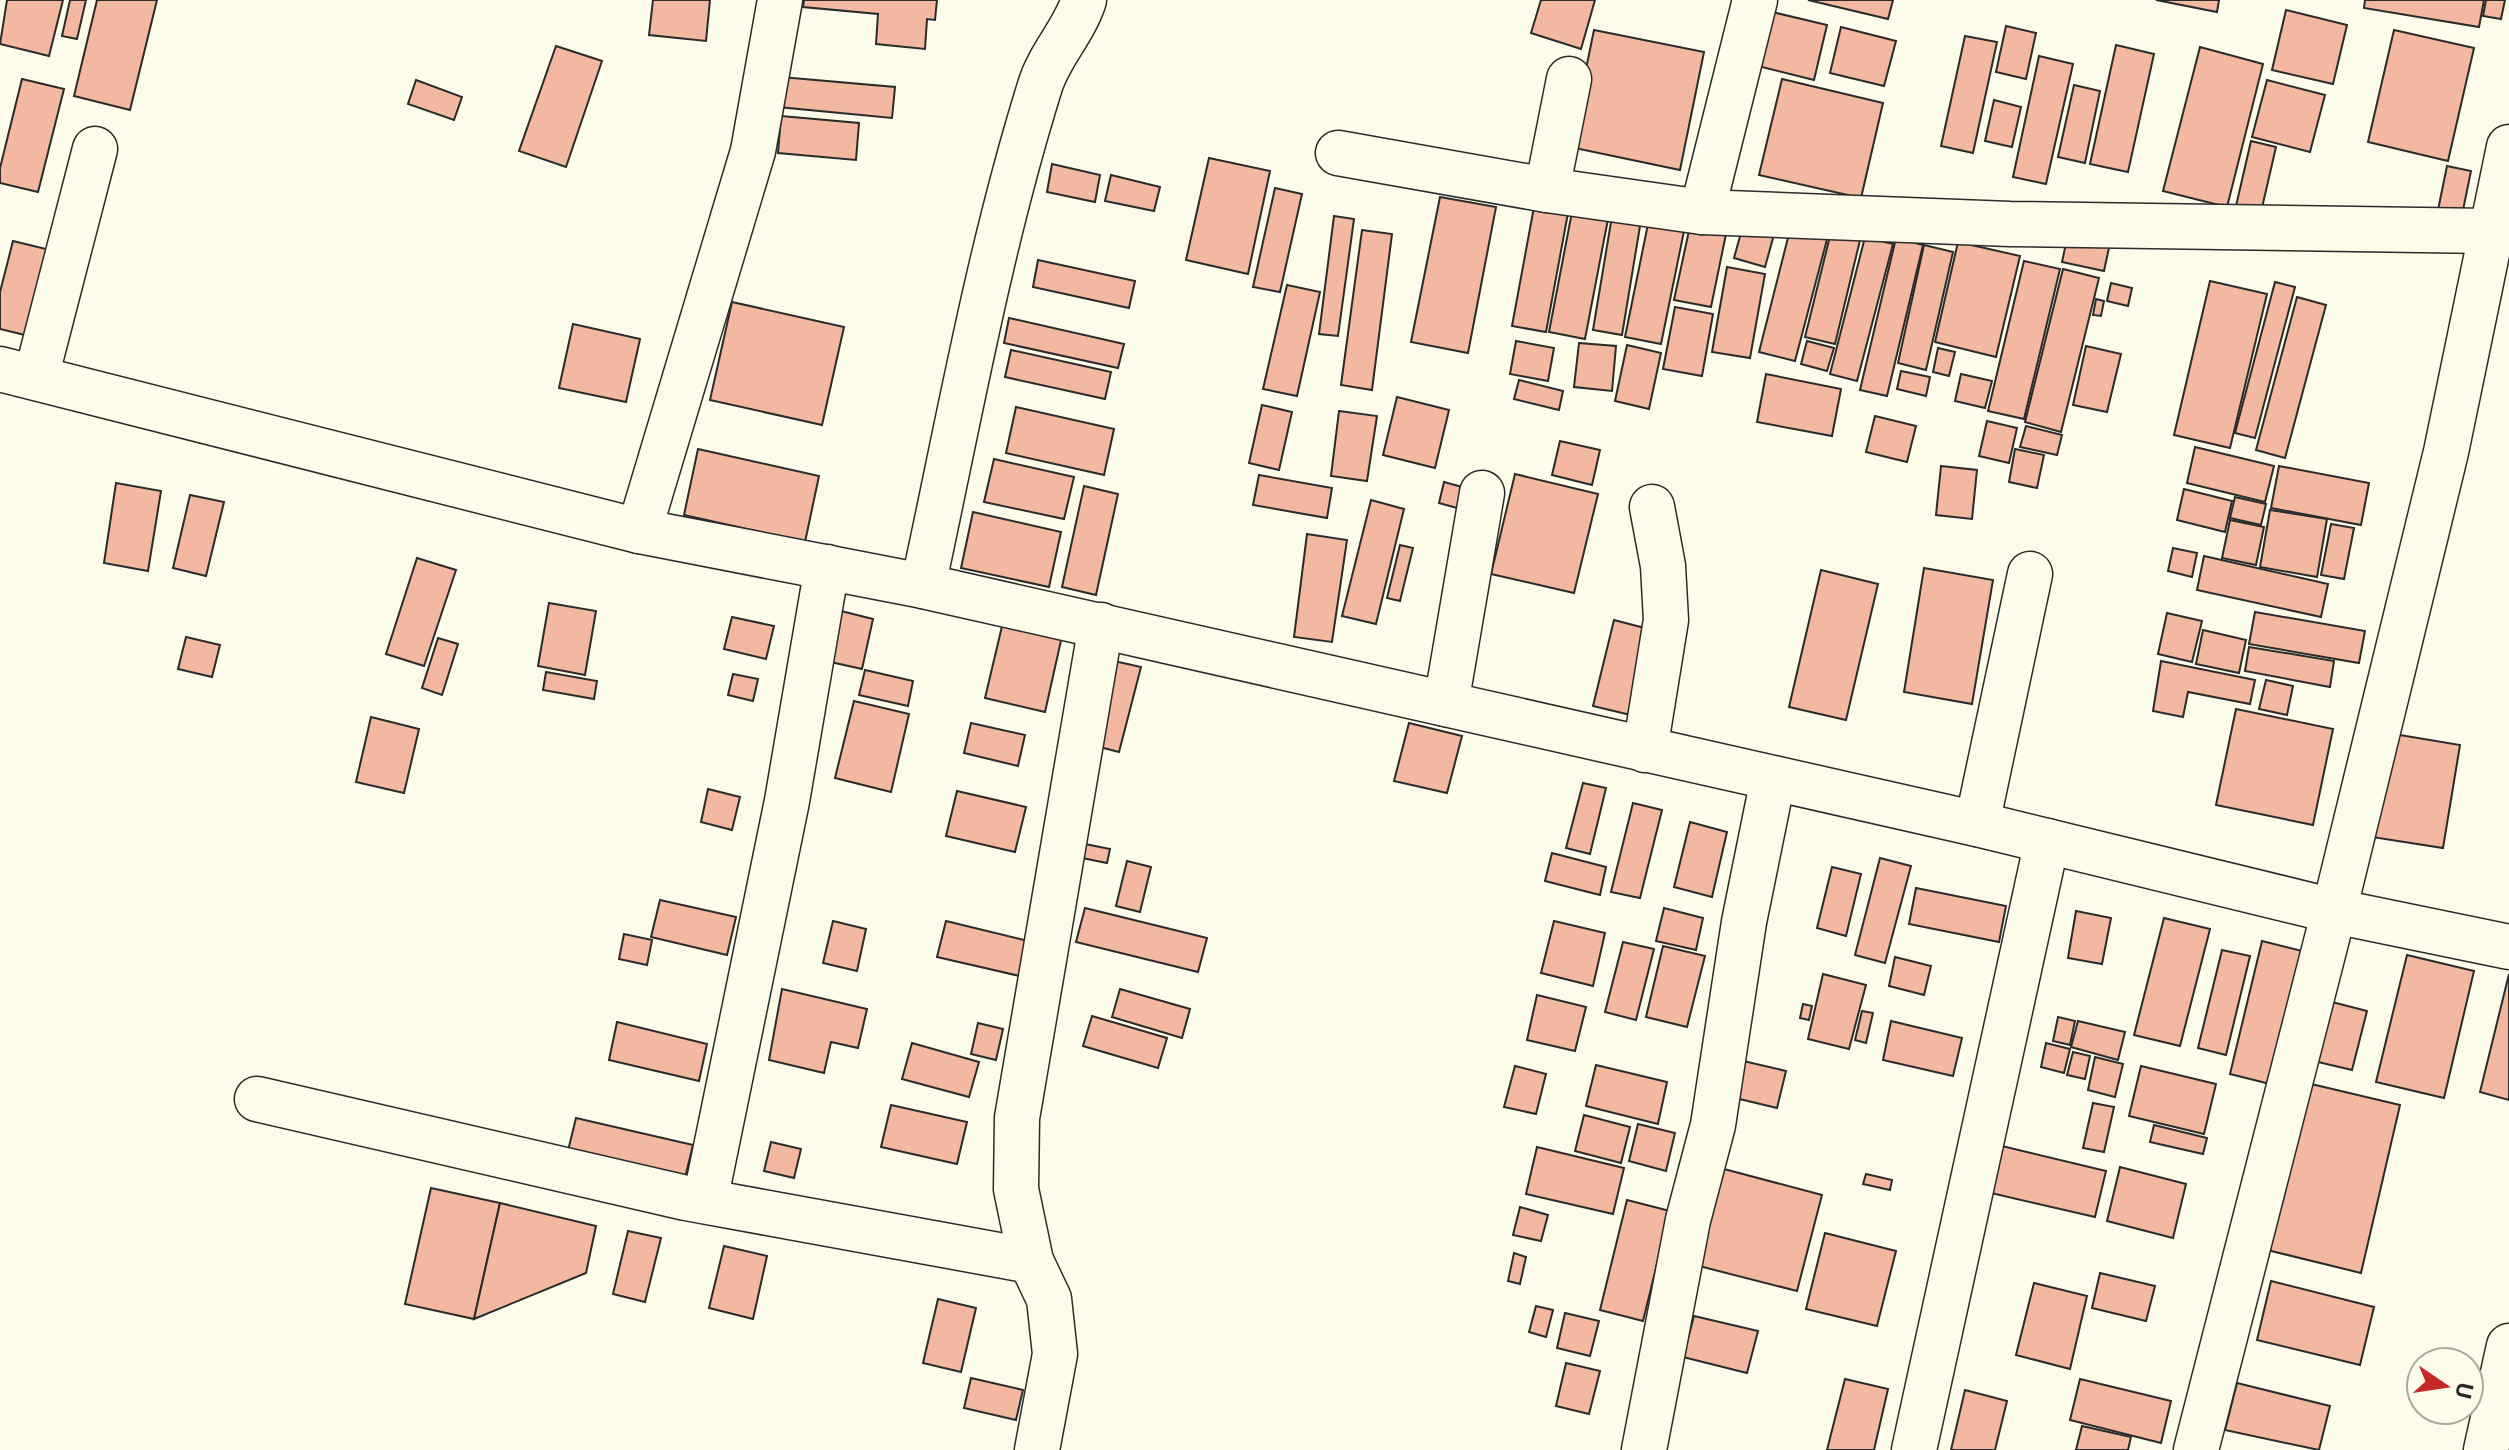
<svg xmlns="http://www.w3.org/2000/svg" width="2509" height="1450" font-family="'Public Sans',sans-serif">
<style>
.building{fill:#f2b8a0;stroke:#2b2b2b;stroke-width:2}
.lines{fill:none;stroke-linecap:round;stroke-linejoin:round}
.minor-casing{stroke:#2b2b2b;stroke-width:47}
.minor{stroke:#fdfbea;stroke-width:44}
</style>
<rect width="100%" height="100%" fill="#fdfbea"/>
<g class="building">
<polygon points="7,0 63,0 49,56 0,44"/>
<polygon points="70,0 86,0 77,39 62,36"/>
<polygon points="97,0 157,0 130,110 74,96"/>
<polygon points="653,0 710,0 706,41 649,35"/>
<polygon points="804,0 937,0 935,20 927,19 925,49 876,44 878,14 803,7"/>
<polygon points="1541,0 1595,0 1581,49 1531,33"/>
<polygon points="1808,0 1893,0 1888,19"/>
<polygon points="2156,0 2219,0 2217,12"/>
<polygon points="2365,0 2484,0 2479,27 2364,8"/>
<polygon points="2486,0 2505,0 2501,19 2483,16"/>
<polygon points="2286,10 2347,25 2333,84 2272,70"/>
<polygon points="1768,11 1827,25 1814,80 1754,65"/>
<polygon points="2006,26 2036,33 2026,79 1996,72"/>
<polygon points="1841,27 1896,41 1884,86 1830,73"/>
<polygon points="1594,30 1704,52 1680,170 1570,147"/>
<polygon points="2394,30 2474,48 2448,161 2368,142"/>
<polygon points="1965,36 1997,42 1973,153 1941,146"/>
<polygon points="2116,45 2154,54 2128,172 2090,164"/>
<polygon points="556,46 602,61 566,167 519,151"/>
<polygon points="2200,47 2263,64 2227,207 2163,191"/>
<polygon points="2039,56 2073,64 2046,184 2013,177"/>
<polygon points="781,77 895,87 892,118 778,107"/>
<polygon points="22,79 64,89 38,192 0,183 0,168"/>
<polygon points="1782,79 1883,103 1861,198 1759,175"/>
<polygon points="416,80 462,97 454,120 408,104"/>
<polygon points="2267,80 2325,95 2310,152 2252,137"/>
<polygon points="2074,85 2100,91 2085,163 2058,157"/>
<polygon points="1994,100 2021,107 2012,147 1985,141"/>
<polygon points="781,116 859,123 856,160 778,153"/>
<polygon points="2251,141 2276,147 2261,212 2236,206"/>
<polygon points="1209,158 1270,171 1248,274 1186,260"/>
<polygon points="1052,164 1100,175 1095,202 1047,192"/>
<polygon points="2447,166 2471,171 2462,215 2438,210"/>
<polygon points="1111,175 1160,187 1154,211 1105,201"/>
<polygon points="1275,188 1302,194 1280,292 1253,287"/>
<polygon points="1440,197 1496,207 1468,353 1411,342"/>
<polygon points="1534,207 1568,213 1546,332 1512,326"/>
<polygon points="1572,212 1608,219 1585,339 1549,332"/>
<polygon points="1334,216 1354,219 1338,336 1319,334"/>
<polygon points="1612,216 1641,220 1622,335 1593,330"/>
<polygon points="1793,218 1830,228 1795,361 1759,352"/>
<polygon points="1744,222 1775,231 1765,267 1734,258"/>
<polygon points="1648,224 1684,231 1661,344 1625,337"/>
<polygon points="1690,226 1726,234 1711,307 1674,300"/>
<polygon points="1832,228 1861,236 1835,344 1805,337"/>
<polygon points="1362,230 1392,234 1372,390 1341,385"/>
<polygon points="2068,234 2110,243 2104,271 2062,262"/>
<polygon points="1865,237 1893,244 1857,381 1830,374"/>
<polygon points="1896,238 1923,245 1887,396 1860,390"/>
<polygon points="13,241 50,250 29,336 0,329 0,292"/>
<polygon points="1958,242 2020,256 1996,357 1935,342"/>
<polygon points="1924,245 1953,252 1926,370 1898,363"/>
<polygon points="1038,260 1135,281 1129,308 1033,287"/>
<polygon points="2024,261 2060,269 2024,419 1988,411"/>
<polygon points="1727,267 1765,274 1750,358 1712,352"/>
<polygon points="2063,269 2099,278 2061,432 2025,422"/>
<polygon points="2210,281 2267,294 2230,448 2174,435"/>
<polygon points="2275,282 2295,287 2255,438 2235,433"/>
<polygon points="2111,283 2132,288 2128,306 2107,301"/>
<polygon points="1287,285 1320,292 1297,396 1263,389"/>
<polygon points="2297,297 2326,305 2285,458 2256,450"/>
<polygon points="2096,299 2104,301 2101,316 2093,315"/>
<polygon points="732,302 844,327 822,425 710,400"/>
<polygon points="1675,307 1713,314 1702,376 1663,369"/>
<polygon points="1009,318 1124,344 1118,368 1004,343"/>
<polygon points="573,324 640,339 626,402 559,388"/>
<polygon points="1516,341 1554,348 1548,381 1510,374"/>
<polygon points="1807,341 1834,348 1827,371 1801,364"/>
<polygon points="1579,343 1616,346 1612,391 1574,387"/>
<polygon points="1627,345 1661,353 1649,409 1615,401"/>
<polygon points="2086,346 2121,354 2107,412 2073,405"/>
<polygon points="1938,348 1955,352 1949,376 1933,372"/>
<polygon points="1011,350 1111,372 1105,399 1005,377"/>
<polygon points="1901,371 1930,377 1926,396 1897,389"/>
<polygon points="1766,374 1841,389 1832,436 1757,422"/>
<polygon points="1961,374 1992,381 1985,408 1955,401"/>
<polygon points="1519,380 1563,391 1559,410 1514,399"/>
<polygon points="1397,397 1449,410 1435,468 1383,455"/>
<polygon points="1262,405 1292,412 1279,470 1249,463"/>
<polygon points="1016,407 1114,429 1104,475 1006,453"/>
<polygon points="1339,411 1377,416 1367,481 1331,476"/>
<polygon points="1875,416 1916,426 1907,462 1866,452"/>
<polygon points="1987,421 2017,428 2009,463 1979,456"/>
<polygon points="2026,426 2062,435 2057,455 2020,447"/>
<polygon points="1560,441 1600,450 1592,485 1552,475"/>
<polygon points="2195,447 2274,466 2265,502 2187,483"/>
<polygon points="698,449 819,476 805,542 684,515"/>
<polygon points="2015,449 2044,455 2037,488 2009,482"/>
<polygon points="994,459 1074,477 1064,519 984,502"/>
<polygon points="1941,466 1977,470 1972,519 1936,515"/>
<polygon points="2279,466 2369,483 2361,525 2271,508"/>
<polygon points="1515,474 1598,494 1574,593 1491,574"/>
<polygon points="1259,475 1332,488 1327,518 1253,505"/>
<polygon points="1444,482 1462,487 1457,508 1439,503"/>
<polygon points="116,483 161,491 148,571 104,563"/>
<polygon points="1084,486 1118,494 1096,595 1062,587"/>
<polygon points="2184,489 2232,501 2225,532 2177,520"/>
<polygon points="190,495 224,502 206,576 173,568"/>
<polygon points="2235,497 2266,504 2261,525 2230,518"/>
<polygon points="1371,500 1404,509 1376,624 1342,616"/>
<polygon points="2270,510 2327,519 2317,577 2260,567"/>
<polygon points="973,512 1061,532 1049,587 961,568"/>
<polygon points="2230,520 2264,527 2256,565 2222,558"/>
<polygon points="2331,524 2354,528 2344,579 2321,575"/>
<polygon points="1307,534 1347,540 1332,642 1294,637"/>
<polygon points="1400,545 1413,548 1400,601 1387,598"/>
<polygon points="2173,548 2197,553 2192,577 2168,571"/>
<polygon points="2204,556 2328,584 2321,617 2197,590"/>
<polygon points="417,558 456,570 424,666 386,654"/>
<polygon points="1924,568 1993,580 1972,704 1904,692"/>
<polygon points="1821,570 1878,584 1846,720 1789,707"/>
<polygon points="549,603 596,611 585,675 538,666"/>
<polygon points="829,608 873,619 862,669 817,659"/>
<polygon points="2255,612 2365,631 2359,663 2249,644"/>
<polygon points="2167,613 2202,621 2192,662 2158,654"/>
<polygon points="732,617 774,626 766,659 724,649"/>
<polygon points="1614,620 1660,632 1639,717 1593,706"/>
<polygon points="1003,622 1062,636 1045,712 985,698"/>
<polygon points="2203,630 2246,640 2239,673 2196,664"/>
<polygon points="186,637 220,645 212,677 178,669"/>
<polygon points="438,638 458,644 442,695 422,688"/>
<polygon points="2249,647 2334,661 2330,687 2245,671"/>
<polygon points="1105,659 1141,667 1119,752 1084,743"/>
<polygon points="2161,661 2255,680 2250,704 2188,692 2183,717 2153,711"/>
<polygon points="865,670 913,681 908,706 859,695"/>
<polygon points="546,672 597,681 594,699 543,690"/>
<polygon points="733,674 758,679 753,701 728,695"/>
<polygon points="2266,680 2293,686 2287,715 2259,709"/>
<polygon points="854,701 909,714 891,792 835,778"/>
<polygon points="2236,709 2333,729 2313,825 2216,805"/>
<polygon points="371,717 419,729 404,793 356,782"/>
<polygon points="971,723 1025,735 1018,766 964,753"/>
<polygon points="1409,723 1462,736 1447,793 1394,781"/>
<polygon points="2388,733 2460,745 2443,848 2372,837"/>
<polygon points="1583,783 1606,788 1590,854 1566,848"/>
<polygon points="708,789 740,797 732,830 701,822"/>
<polygon points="957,791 1026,807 1015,852 946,836"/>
<polygon points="1633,803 1662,810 1640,898 1611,892"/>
<polygon points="1690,822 1727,832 1712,897 1674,887"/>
<polygon points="1085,844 1110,849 1107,863 1082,858"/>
<polygon points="1552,853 1606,867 1600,895 1545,881"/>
<polygon points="1880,858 1911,866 1885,963 1855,955"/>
<polygon points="1127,861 1151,867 1140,912 1116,906"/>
<polygon points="1832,867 1861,874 1846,936 1817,928"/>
<polygon points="1916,888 2006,906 1999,942 1909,924"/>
<polygon points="660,900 736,917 727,955 651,937"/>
<polygon points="1085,908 1207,938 1198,972 1076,942"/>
<polygon points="1664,908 1703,918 1696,950 1656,941"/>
<polygon points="2076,911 2111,918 2102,964 2068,958"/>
<polygon points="2164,918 2210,929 2180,1046 2134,1035"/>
<polygon points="833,921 866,929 857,971 823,963"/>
<polygon points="946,921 1032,942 1024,977 937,957"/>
<polygon points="1554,921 1605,933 1593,986 1541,973"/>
<polygon points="624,934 652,940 647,965 619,959"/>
<polygon points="2262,941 2306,952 2274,1085 2230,1074"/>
<polygon points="1623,942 1654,949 1636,1020 1605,1012"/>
<polygon points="1663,946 1705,956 1687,1027 1646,1017"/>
<polygon points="2222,950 2250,956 2226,1055 2198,1048"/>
<polygon points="2407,955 2474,971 2444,1098 2376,1082"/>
<polygon points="1895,957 1931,966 1924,995 1889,986"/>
<polygon points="1823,974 1866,985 1849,1049 1808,1039"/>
<polygon points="2509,974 2509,1100 2480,1092"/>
<polygon points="782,989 867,1009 858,1048 831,1042 824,1073 769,1060"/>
<polygon points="1120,989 1190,1009 1182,1038 1112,1017"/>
<polygon points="1537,995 1586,1007 1575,1051 1527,1040"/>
<polygon points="2332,1002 2367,1011 2352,1070 2318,1062"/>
<polygon points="1803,1004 1812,1006 1809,1020 1800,1018"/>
<polygon points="1862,1011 1873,1013 1866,1043 1855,1040"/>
<polygon points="1092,1016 1167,1038 1158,1068 1083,1046"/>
<polygon points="2058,1017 2075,1021 2070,1045 2053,1041"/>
<polygon points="1891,1021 1962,1038 1953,1076 1883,1060"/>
<polygon points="2078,1021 2125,1032 2118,1060 2071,1047"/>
<polygon points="617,1022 707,1044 699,1081 609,1060"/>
<polygon points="978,1023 1003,1029 996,1060 971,1054"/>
<polygon points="912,1043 979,1062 969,1097 902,1079"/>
<polygon points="2046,1043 2070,1049 2064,1073 2041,1067"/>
<polygon points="2073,1052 2090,1056 2085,1079 2067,1075"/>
<polygon points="2095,1057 2123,1064 2115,1097 2088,1090"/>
<polygon points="1739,1060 1786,1071 1777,1108 1731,1097"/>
<polygon points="1596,1065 1667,1082 1658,1124 1586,1106"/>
<polygon points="1515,1066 1546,1074 1536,1114 1504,1107"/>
<polygon points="2141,1066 2216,1084 2204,1134 2129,1116"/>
<polygon points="2307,1083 2400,1105 2361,1273 2267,1250"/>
<polygon points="2093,1103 2114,1107 2104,1152 2083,1148"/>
<polygon points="891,1105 967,1122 957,1164 881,1147"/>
<polygon points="1584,1115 1630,1127 1621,1163 1575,1151"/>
<polygon points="576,1118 693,1145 683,1186 566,1159"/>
<polygon points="1638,1124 1675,1133 1666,1171 1629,1161"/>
<polygon points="2154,1125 2207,1138 2203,1154 2150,1142"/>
<polygon points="771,1142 801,1149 794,1178 764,1171"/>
<polygon points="2002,1146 2106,1171 2095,1217 1991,1193"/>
<polygon points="1537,1147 1624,1168 1613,1214 1526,1194"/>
<polygon points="2120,1167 2186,1184 2173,1238 2107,1221"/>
<polygon points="1724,1169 1822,1195 1797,1291 1699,1266"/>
<polygon points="1866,1174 1892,1180 1890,1190 1863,1184"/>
<polygon points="431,1188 500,1203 474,1319 405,1304"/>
<polygon points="1627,1200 1670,1211 1643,1321 1600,1310"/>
<polygon points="500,1203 596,1226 586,1273 474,1319"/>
<polygon points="1520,1207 1548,1215 1541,1241 1513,1235"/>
<polygon points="628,1231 661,1238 645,1302 613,1294"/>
<polygon points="1825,1233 1896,1251 1877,1326 1806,1309"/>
<polygon points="724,1246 767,1256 753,1319 709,1308"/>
<polygon points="1514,1253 1526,1257 1520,1284 1508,1281"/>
<polygon points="2100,1273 2155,1286 2146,1321 2092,1308"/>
<polygon points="2271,1281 2374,1307 2360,1365 2257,1340"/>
<polygon points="2034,1283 2087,1296 2070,1369 2016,1355"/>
<polygon points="938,1299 976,1308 961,1372 923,1363"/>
<polygon points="1536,1306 1553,1310 1546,1337 1529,1332"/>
<polygon points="1565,1313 1599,1321 1590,1356 1557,1348"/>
<polygon points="1694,1316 1758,1331 1747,1373 1683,1357"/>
<polygon points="1566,1363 1600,1371 1589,1414 1556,1406"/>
<polygon points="971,1378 1023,1390 1016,1420 964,1408"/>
<polygon points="1845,1379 1888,1389 1874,1450 1827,1450"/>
<polygon points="2080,1379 2171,1401 2161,1443 2070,1420"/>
<polygon points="2237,1383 2330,1406 2319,1450 2225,1430"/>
<polygon points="1965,1390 2007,1401 1995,1450 1951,1450"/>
<polygon points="2082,1426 2131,1437 2128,1450 2076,1450"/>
</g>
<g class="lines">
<defs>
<g id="minor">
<polyline points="1338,153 1547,190 1702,212 2010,224 2489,231"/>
<polyline points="1547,190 1569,79"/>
<polyline points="1702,212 1755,0"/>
<polyline points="0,369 639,531 923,586 1977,824 2334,911 2509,947"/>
<polyline points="36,377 95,149"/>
<polyline points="639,531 753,151 780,0"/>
<path d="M923,586c36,-166 66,-337 117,-500 9,-30 34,-55 44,-86"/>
<polyline points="1446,704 1482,493"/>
<polyline points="1645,750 1666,620 1663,566 1652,507"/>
<polyline points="1977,824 2030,574"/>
<polyline points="257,1099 686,1198 1031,1261"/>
<polyline points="705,1201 787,801 827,567"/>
<polyline points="1037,1450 1055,1354 1049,1299 1031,1261 1016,1189 1017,1118 1101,625"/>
<polyline points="1644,1450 1688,1220 1713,1125 1744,922 1773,779"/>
<polyline points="1914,1450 2047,841"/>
<polyline points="2196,1450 2334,911 2446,452 2509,147"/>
<polyline points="2486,1450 2509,1346"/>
</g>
</defs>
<use href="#minor" class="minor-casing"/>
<use href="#minor" class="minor"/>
</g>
<g transform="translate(2445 1386) rotate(103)"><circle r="38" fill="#fdfbea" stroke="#a9a89e" stroke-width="2"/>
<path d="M0-6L14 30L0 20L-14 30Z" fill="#c62828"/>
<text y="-12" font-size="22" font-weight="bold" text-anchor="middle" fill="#2b2b2b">U</text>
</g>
</svg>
